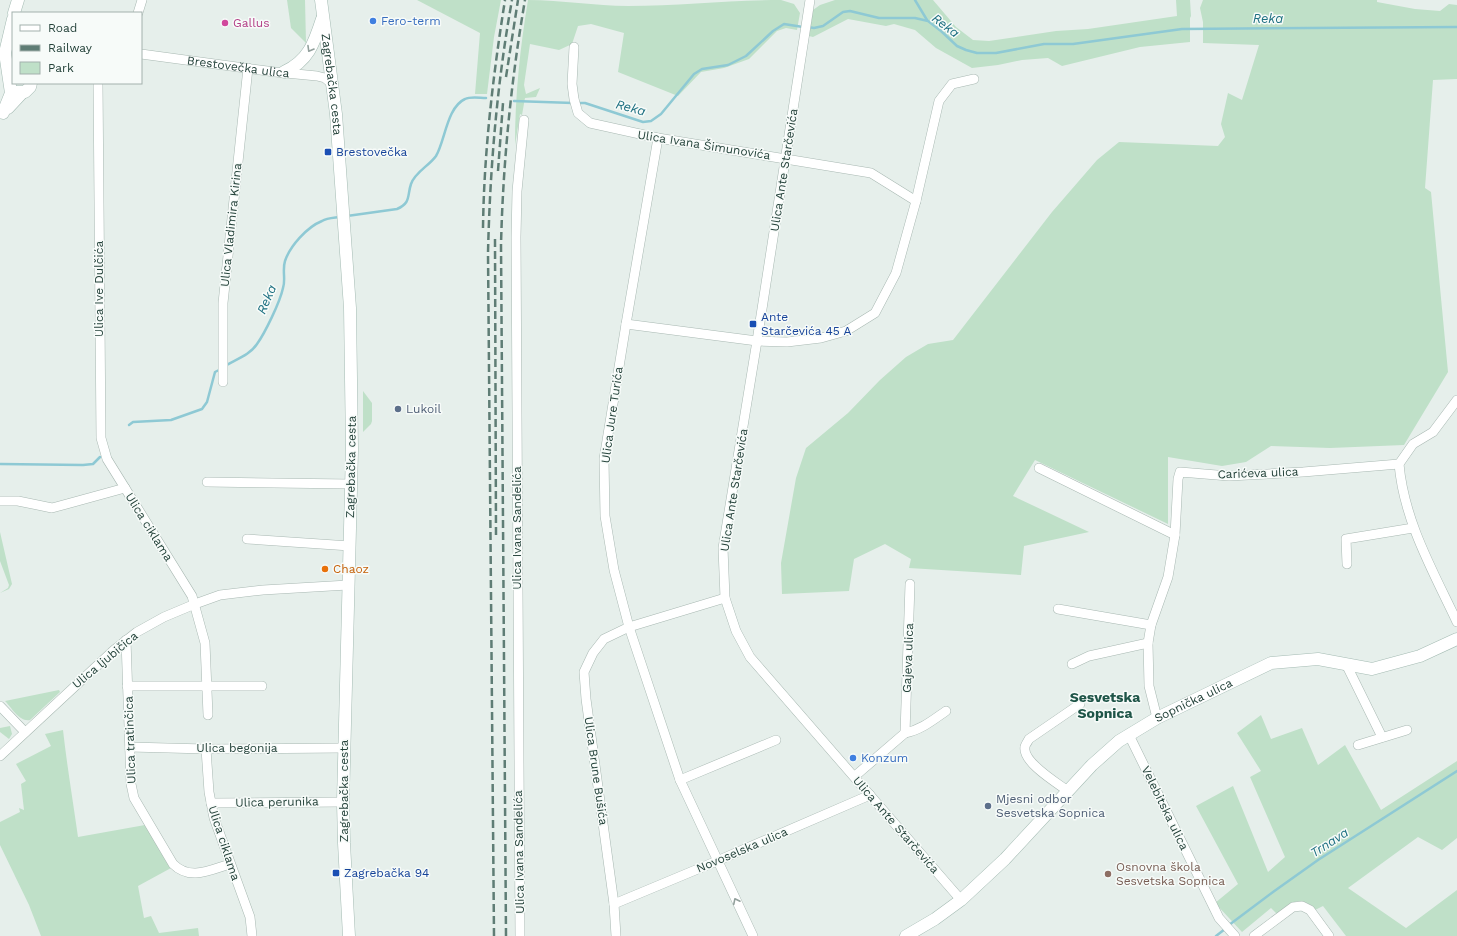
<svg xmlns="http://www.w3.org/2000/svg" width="1457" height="936" font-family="'Work Sans',sans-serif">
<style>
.green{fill:#bfe0c8}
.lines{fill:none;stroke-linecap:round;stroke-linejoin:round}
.stream{stroke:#8ec9d4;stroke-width:2.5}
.street-casing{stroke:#a8b8b2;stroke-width:10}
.secondary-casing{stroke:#a4bbb3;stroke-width:13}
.street{stroke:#fff;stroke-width:9}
.secondary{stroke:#fff;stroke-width:12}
.rail{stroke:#5f7d75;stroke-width:2.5;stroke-dasharray:8 4;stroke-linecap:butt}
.oneway{stroke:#92a09c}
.shop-dot{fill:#3f7fe0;stroke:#f7fbf9;stroke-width:1.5}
.hotel-dot{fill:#d1479c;stroke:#f7fbf9;stroke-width:1.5}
.transit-dot{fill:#1a4fb4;stroke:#f7fbf9;stroke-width:1.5}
.service-dot{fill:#5c6f8a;stroke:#f7fbf9;stroke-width:1.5}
.food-dot{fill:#e8710a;stroke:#f7fbf9;stroke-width:1.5}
.education-dot{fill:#8d6e63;stroke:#f7fbf9;stroke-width:1.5}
.labels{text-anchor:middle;stroke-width:3;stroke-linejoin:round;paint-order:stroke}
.shop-label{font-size:12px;fill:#366cbe;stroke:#f7fbf9;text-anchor:start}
.hotel-label{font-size:12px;fill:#b23c85;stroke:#f7fbf9;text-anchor:start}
.street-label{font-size:12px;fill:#24423a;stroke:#f7fbf9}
.transit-label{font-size:12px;fill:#164399;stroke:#f7fbf9;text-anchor:start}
.service-label{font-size:12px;fill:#4e5e75;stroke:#f7fbf9;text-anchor:start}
.food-label{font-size:12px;fill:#c56008;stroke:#f7fbf9;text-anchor:start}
.education-label{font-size:12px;fill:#785e54;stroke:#f7fbf9;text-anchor:start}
.water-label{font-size:13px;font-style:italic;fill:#1c6f80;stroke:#f7fbf9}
.quarter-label{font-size:14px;font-weight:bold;fill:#1f5548;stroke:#f7fbf9}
</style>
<rect width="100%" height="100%" fill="#e6efeb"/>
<g class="green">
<polygon points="287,0 305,0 306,43 291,28"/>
<polygon points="417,0 501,0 494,37 487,94 475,94 480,33"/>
<path d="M528,0c34,0 67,6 100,6 51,0 102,-6 153,-6l13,4 6,9 -3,17 -11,-2 -9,3 -28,28 -25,9 -23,4 -23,24 -60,-24 6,-39 -33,-9 -13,2 -6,18 -13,6 -29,-6 -6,41 2,9 14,-6 -4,9 -11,1 -3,17 -2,-1 -5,31c0,-49 5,-97 13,-145z"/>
<polygon points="835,0 933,0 956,27 973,40 989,41 1056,31 1088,29 1177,16 1176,0 1190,0 1191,16 1190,18 1190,42 1140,47 1062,66 1048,58 1022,60 998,65 972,68 936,48 915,30 894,24 886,26 848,19 813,37 809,36 813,10 820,5"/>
<polygon points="1203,0 1377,0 1377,2 1415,9 1440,11 1449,4 1457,5 1457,79 1433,80 1425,188 1431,192 1448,372 1404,445 1330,448 1271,446 1246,462 1222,466 1168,457 1168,524 1035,460 1013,496 1089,532 1024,546 1021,575 909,568 911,559 885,544 854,559 849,591 782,594 781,563 796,478 806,448 848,413 880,380 906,357 928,344 953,340 1052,212 1097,160 1119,142 1218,146 1225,137 1221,124 1228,93 1242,100 1259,45 1203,43 1203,22 1200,8"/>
<polygon points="363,391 372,403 372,421 371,424 363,432"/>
<polygon points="0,532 12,584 9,589 0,593 8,588 9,585 0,561"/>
<path d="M59,690l1,2 -30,28c-11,2 -18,-12 -25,-19z"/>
<path d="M1261,715l10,24 31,-11 16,37 27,-20 36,65 76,-49v77l-15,12 -24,-13 -70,51 58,40 51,-38v46h-111l-23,-30 -8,4c-14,-16 -25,-7 -38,4l-6,-6 -29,24 -27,-29 23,-19 -42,-78 37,-20 35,86 17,-15 -35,-80 11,-6 -24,-38z"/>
<polygon points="10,726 12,734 9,739 0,732 0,728"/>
<path d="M63,730c4,36 10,71 15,107l67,-12 26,43 -33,18 6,32 7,-2 8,17 39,-5 1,8h-158l-12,-31 -29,-60v-23l20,-10 -1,-4 5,2 -3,-26 5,-3 -10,-17 35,-18 -6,-12z"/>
</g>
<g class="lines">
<g class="stream">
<polyline points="915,0 927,20"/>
<polyline points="808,27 814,28 823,26 843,12 850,11 879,18 915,18 928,21 941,31 957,46 966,50 977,53 996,53 1044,44 1073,44 1182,29 1457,27"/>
<polyline points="514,101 573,103"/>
<polyline points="578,103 585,103 643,122 651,121 661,114 694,74 702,69 728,65 746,56 773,31 784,24 803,27"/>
<path d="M347,216l50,-7c14,-6 10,-13 14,-25 4,-12 18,-18 25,-28 9,-15 11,-49 29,-57 6,-3 15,-1 21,-1"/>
<path d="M225,366c11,-7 24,-10 32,-22 8,-11 23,-42 26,-56 3,-8 -1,-18 2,-27 5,-15 22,-34 37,-40 5,-3 11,-3 18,-4"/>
<polyline points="129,425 133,422 171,420 202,409 207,402 215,372 221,369"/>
<polyline points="0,464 83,465 93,464 100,457"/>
<polyline points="1229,925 1273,892 1318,860 1457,771"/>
<polyline points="1216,936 1225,929"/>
</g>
<defs>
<g id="street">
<polyline points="810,0 757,341 723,548 725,598 736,631 750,657 961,900"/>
<polyline points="138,13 142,0"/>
<polyline points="574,47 572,84 574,99 578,113 590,123 658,138 871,173 916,201"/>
<path id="s1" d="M141,54l134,18 42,4 8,2 7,6"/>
<polyline points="98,83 101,438 107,459 125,488"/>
<polyline points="658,138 626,324 604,459 605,516 614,570 629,627 680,780 753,936"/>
<polyline points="626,324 757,341 787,342 821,338 846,331 875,313 896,273 916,201 939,101 952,84 974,79"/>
<polyline points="223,382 223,303 248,68"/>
<path d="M1457,400l-24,32 -20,12 -14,20c5,57 34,107 58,158"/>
<polyline points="1039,468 1175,535"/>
<polyline points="207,482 351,484"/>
<polyline points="0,501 18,501 52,508 125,488 192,596 205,643 208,715"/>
<polyline points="247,539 350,546"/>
<polyline points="1347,564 1346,539 1413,528"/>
<polyline points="1058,609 1151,625"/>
<path d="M126,640l5,144 3,14 39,66c17,17 37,6 57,0"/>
<polyline points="1072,664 1089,656 1148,643"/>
<polyline points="1346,664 1382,737"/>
<polyline points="127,686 262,686"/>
<polyline points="0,706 25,732"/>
<polyline points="1157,718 1149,686 1148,643 1151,625 1168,577 1175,535 1178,479 1180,472 1229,476 1303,472 1399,464"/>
<polyline points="905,733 910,584"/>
<polyline points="1129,735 1219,918 1235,936"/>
<polyline points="1358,745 1407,730"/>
<polyline points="130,747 206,749 344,748"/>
<polyline points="206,749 209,792 214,818 250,917 252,936"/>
<polyline points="0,756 114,650 137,632 164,617 195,604 220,595 263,590 348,585"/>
<path d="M855,776l50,-43c16,-3 28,-13 41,-22"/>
<polyline points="680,780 776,740"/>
<path d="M1068,791c-11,-8 -46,-29 -43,-44 0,-2 3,-6 4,-8l51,-35"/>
<polyline points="211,803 343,802"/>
<polyline points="614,904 717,861 870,795"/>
<polyline points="520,936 516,237 517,191 524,120"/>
<polyline points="616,936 614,904 586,699 584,672 593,653 604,639 629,627 725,598"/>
<polyline points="1254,936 1293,907 1302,906 1310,910 1329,936"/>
</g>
<g id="secondary">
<path id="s2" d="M321,0l15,114 14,194 2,142 -9,352 1,41 5,93"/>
<polyline points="14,13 18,0"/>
<path d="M284,72c24,-11 30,-28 38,-53"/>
<polyline points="15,92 25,92 30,87 31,83"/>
<polyline points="8,108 22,93"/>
<polyline points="3,113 11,93 5,53 13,19"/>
<path id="s3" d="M906,936l29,-17 26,-19 44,-41 87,-94 27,-24 38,-23 114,-55 47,-4 54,10 48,-13 37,-17"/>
</g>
</defs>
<use href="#street" class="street-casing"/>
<use href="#secondary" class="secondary-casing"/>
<use href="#street" class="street"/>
<use href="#secondary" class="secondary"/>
<g class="rail">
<polyline points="506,77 518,0"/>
<polyline points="498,171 503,103"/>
<path d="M483,228c1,-77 10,-152 22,-228"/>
<polyline points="495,239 496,535"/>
<path d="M494,936l-6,-683c2,-85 9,-170 24,-253"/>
<path d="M506,936l-5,-691c2,-82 10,-164 24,-245"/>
</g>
</g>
<defs><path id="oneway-chevron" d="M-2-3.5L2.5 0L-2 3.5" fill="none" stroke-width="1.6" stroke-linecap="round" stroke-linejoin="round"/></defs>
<g class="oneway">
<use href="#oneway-chevron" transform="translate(310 49) rotate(120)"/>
<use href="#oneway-chevron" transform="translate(736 901) rotate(-116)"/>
</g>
<g class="shop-dot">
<circle cx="373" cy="21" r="4"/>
<circle cx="853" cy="758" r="4"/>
</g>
<circle class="hotel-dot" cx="225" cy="23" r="4"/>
<g class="transit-dot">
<rect x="324" y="148" width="8" height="8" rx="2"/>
<rect x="749" y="320" width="8" height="8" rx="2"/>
<rect x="332" y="869" width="8" height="8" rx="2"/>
</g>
<g class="service-dot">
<circle cx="398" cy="409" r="4"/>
<circle cx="988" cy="806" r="4"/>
</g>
<circle class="food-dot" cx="325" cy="569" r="4"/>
<circle class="education-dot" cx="1108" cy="874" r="4"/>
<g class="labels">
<g class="shop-label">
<text x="381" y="25">Fero-term</text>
<text x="861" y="762">Konzum</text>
</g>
<g class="hotel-label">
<text x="233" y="27">Gallus</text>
</g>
<g class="street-label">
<text dy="4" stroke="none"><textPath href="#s1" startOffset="98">Brestovečka ulica</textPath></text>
<text dy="4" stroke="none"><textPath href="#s2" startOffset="85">Zagrebačka cesta</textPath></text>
<text transform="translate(704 145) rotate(9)" y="4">Ulica Ivana Šimunovića</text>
<text transform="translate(784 170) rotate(-81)" y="4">Ulica Ante Starčevića</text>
<text transform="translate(231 225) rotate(-84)" y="4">Ulica Vladimira Kirina</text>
<text transform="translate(99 289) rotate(-90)" y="4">Ulica Ive Dulčića</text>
<text transform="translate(612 415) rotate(-82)" y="4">Ulica Jure Turića</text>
<text transform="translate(351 467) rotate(-89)" y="4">Zagrebačka cesta</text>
<text transform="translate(1258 473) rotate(-2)" y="4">Carićeva ulica</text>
<text transform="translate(734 490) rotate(-81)" y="4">Ulica Ante Starčevića</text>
<text transform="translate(149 527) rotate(58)" y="4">Ulica ciklama</text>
<text transform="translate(517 528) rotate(-90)" y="4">Ulica Ivana Sandelića</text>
<text transform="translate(908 658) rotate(-88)" y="4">Gajeva ulica</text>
<text transform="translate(105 660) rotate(-40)" y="4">Ulica ljubičica</text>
<text dy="4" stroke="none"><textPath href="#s3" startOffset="375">Sopnička ulica</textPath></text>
<text transform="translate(130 740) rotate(-92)" y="4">Ulica tratinčica</text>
<text x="237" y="752">Ulica begonija</text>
<text transform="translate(596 771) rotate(82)" y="4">Ulica Brune Bušića</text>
<text transform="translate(344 791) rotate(-90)" y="4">Zagrebačka cesta</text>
<text transform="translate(277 802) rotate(-1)" y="4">Ulica perunika</text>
<text transform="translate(1165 808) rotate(64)" y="4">Velebitska ulica</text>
<text transform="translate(896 825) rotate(49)" y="4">Ulica Ante Starčevića</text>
<text transform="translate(224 843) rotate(72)" y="4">Ulica ciklama</text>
<text transform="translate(742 850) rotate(-23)" y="4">Novoselska ulica</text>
<text transform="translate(519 852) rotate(-91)" y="4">Ulica Ivana Sandelića</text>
</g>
<g class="transit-label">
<text x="336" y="156">Brestovečka</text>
<text x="761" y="321">Ante<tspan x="761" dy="14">Starčevića 45 A</tspan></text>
<text x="344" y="877">Zagrebačka 94</text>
</g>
<g class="service-label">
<text x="406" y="413">Lukoil</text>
<text x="996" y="803">Mjesni odbor<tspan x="996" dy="14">Sesvetska Sopnica</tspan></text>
</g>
<g class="food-label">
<text x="333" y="573">Chaoz</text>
</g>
<g class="education-label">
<text x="1116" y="871">Osnovna škola<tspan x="1116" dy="14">Sesvetska Sopnica</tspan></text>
</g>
<g class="water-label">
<text x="1268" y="23">Reka</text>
<text transform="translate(946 25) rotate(37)" y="5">Reka</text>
<text transform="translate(631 107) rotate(15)" y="5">Reka</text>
<text transform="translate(266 299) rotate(-67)" y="5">Reka</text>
<text transform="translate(1329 842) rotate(-33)" y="5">Trnava</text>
</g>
<g class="quarter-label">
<text x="1105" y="702">Sesvetska<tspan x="1105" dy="16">Sopnica</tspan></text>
</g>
</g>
<rect x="12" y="12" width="130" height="72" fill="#f7fbf9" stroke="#a3b1ad"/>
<rect x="20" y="25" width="20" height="6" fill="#ffffff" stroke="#a3b1ad"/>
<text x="48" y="32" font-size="12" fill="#24423a">Road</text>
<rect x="20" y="45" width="20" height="6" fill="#5f7d75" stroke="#a3b1ad"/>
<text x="48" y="52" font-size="12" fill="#24423a">Railway</text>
<rect x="20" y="62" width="20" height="12" fill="#bfe0c8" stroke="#a3b1ad"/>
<text x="48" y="72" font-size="12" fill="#24423a">Park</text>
</svg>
